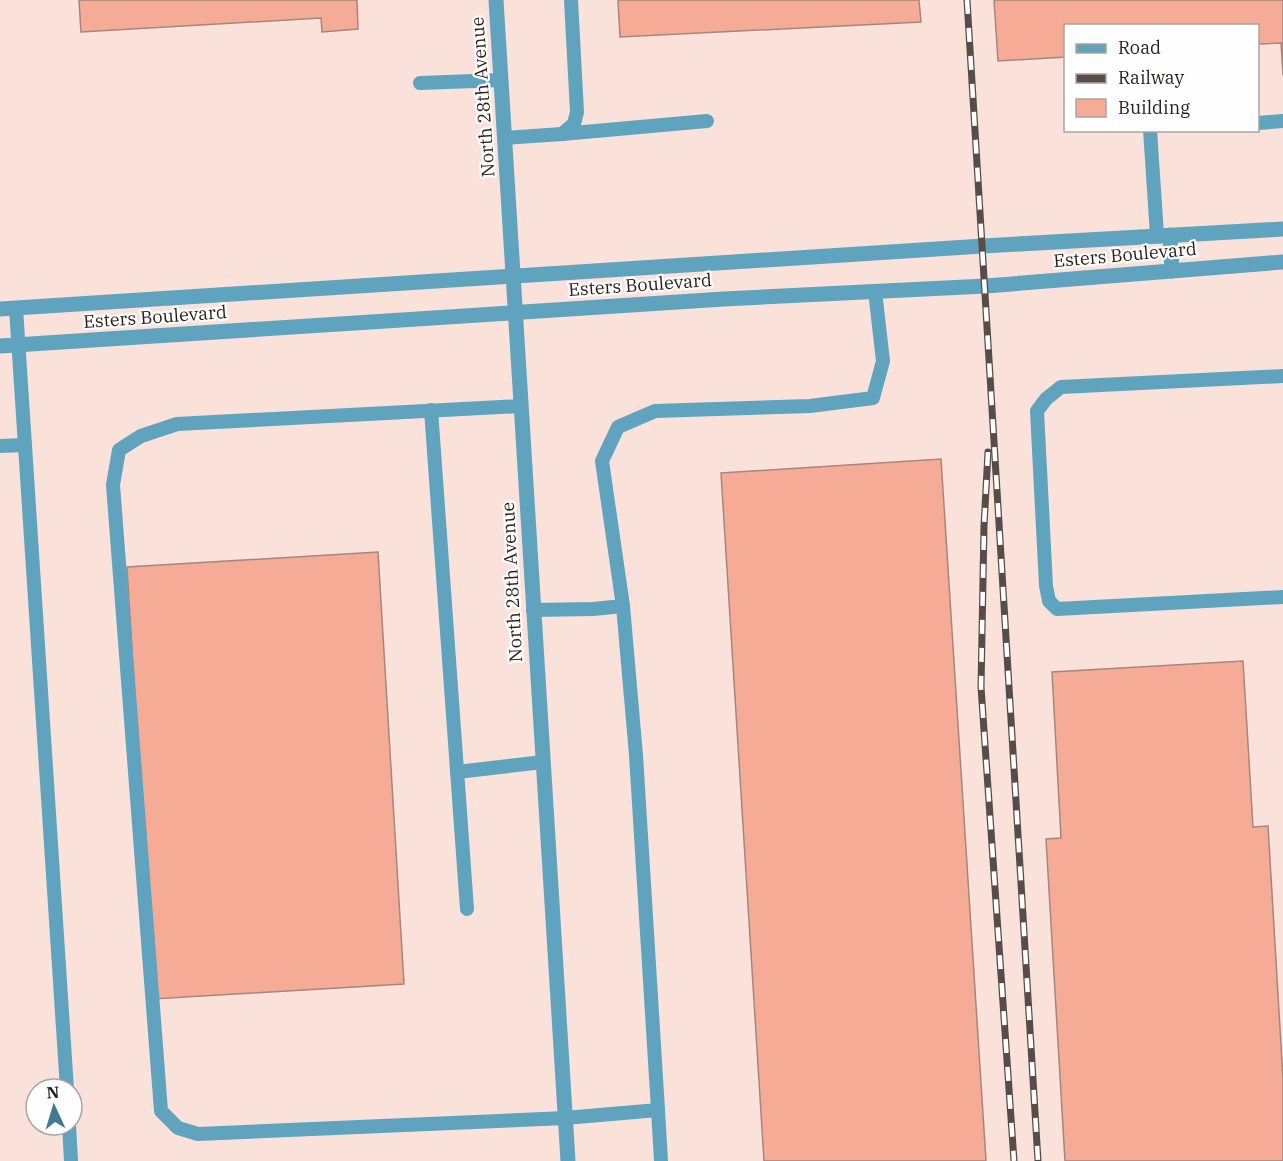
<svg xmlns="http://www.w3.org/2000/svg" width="1283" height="1161" font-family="'IBM Plex Serif',serif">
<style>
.built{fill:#fae1da;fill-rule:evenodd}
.building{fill:#f5ab95;stroke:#a5877e;stroke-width:1.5}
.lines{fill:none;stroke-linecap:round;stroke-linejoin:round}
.service{stroke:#60a3bf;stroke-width:14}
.minor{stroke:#60a3bf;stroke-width:15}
.tertiary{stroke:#60a3bf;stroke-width:15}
.rail-casing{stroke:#584c48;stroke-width:7}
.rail{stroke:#fefefe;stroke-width:4.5;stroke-dasharray:14;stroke-linecap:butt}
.labels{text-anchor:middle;stroke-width:4.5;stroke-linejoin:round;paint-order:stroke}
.street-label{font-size:18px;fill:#291e1a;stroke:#fefefe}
</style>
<rect width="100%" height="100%" fill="#fbede9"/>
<path class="built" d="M0,0h1283v1161h-1283zM1066,26h192v104h-192zM36,1089h36v36h-36z"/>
<g class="building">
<polygon points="79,0 357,0 358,29 322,32 321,18 81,32"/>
<polygon points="618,0 919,0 921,22 620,37"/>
<polygon points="994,0 1283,0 1283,75 1281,43 1258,44 1258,26 1066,26 1066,57 998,61"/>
<polygon points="941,459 986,1161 764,1161 721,473"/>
<polygon points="378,552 404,984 153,999 127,567"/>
<polygon points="1243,661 1253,827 1268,826 1283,1079 1283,1161 1065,1161 1046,839 1061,838 1052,672"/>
</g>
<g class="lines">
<g class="service">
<polyline points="420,83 501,80"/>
<polyline points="1258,123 1283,121"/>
<polyline points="1150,130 1157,235"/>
<polyline points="562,134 707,121"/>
<polyline points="505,138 562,134 574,124 577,112 571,0"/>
<polyline points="16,308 67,1089"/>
<polyline points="1283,376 1061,387 1046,399 1037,411 1046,586 1049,601 1057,609 1283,597"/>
<polyline points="521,406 177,424 141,436 119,450 113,485 161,1111 178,1128 198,1134 565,1118 658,1110 636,755 623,606"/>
<polyline points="431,410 467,909"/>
<polyline points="0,446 25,445"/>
<polyline points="533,610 593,609 623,606 602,461 618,427 655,411 810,406 873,398 883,361 875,291"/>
<polyline points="457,772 543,762"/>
<polyline points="658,1110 661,1161"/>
<polyline points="69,1125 71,1161"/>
</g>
<polyline class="minor" points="496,0 568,1161"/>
<g class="tertiary">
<polyline points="1170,235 1172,271"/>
<polyline points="0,309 983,246 1283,229"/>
<polyline points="0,346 724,299 986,286 1283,262"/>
</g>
<defs>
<g id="rail">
<polyline points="967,0 1038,1161"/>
<polyline points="988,452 984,526 981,687 1014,1161"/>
</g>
</defs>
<use href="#rail" class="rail-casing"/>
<use href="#rail" class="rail"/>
</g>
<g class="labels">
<g class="street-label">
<text transform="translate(483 97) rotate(-94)" y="6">North 28th Avenue</text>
<text transform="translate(1125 255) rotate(-5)" y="6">Esters Boulevard</text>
<text transform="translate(640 285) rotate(-4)" y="6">Esters Boulevard</text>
<text transform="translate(155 317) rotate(-4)" y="6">Esters Boulevard</text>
<text transform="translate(512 582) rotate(-93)" y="6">North 28th Avenue</text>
</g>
</g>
<rect x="1064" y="24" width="195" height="108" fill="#fefefe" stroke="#a9a4a3" stroke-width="1.5"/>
<rect x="1076" y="44" width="30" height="9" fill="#60a3bf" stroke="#a9a4a3" stroke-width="1.5"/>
<text x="1118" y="54" font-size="18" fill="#291e1a">Road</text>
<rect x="1076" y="74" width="30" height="9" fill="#584c48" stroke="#a9a4a3" stroke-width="1.5"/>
<text x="1118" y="84" font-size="18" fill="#291e1a">Railway</text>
<rect x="1076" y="99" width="30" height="18" fill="#f5ab95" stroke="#a9a4a3" stroke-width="1.5"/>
<text x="1118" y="114" font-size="18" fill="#291e1a">Building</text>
<g transform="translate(54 1107) rotate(356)"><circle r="28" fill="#fefefe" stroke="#a9a4a3" stroke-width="1.5"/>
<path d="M0-4.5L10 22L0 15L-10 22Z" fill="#407b93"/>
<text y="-9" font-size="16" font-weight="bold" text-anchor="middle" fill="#291e1a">N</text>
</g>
</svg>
